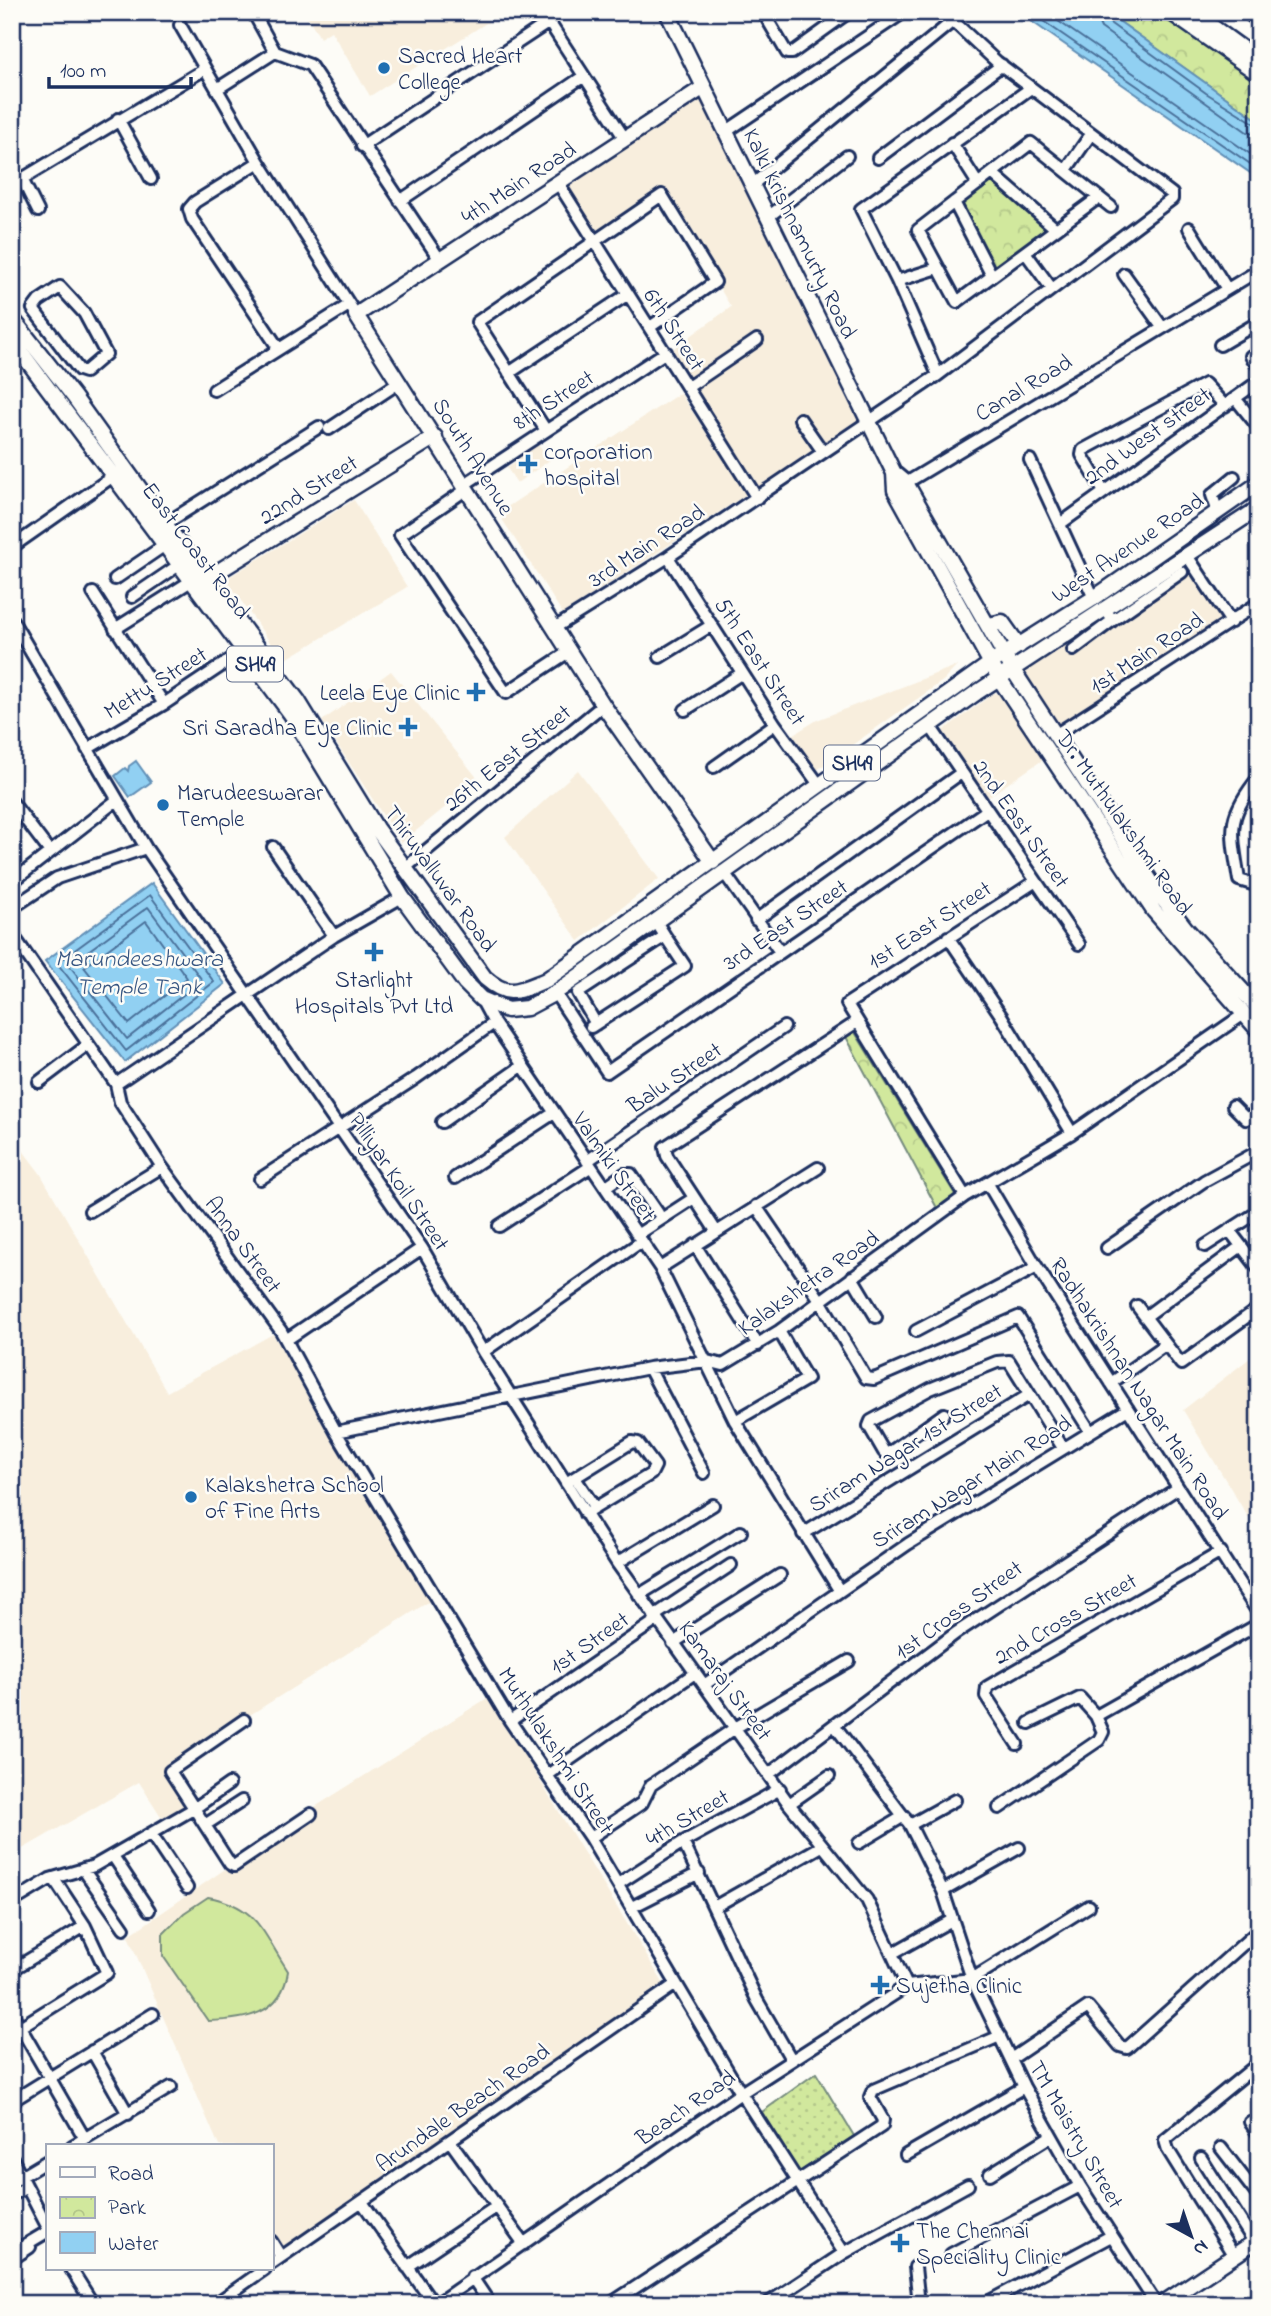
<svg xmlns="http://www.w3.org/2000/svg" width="1271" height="2316" font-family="'Indie Flower',sans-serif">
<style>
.built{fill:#f8eedd}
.grass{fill:url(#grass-dots);stroke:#768c7e;stroke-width:2}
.park{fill:url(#park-crowns);stroke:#768c7e;stroke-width:2}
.pitch{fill:#d1e89d;stroke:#768c7e;stroke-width:2}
.water{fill:#91d0f2;stroke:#6290b7;stroke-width:2}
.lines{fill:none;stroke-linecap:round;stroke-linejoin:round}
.shore{stroke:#4a6f99;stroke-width:2}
.minor-casing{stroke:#1b2f5e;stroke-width:16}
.major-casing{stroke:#1b2f5e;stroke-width:19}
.minor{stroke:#fdfcf7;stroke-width:10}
.major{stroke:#fdfcf7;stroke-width:14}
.rail{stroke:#1b2f5e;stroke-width:2.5}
.poi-dot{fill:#1f6fb2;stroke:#fdfcf7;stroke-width:2.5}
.labels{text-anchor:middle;stroke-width:5;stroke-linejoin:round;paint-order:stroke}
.shield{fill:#fdfcf7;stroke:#5f6c8c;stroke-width:2}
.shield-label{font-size:21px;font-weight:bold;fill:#1b2f5e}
.poi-label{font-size:23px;fill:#1b2f5e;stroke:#fdfcf7;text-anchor:start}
.street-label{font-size:23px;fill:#1b2f5e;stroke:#fdfcf7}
.water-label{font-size:24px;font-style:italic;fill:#385783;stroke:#fdfcf7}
</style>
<defs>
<pattern id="grass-dots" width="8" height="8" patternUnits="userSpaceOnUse" patternTransform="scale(1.75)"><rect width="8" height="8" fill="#d1e89d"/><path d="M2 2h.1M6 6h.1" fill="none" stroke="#b3c78a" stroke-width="1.8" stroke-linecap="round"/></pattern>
<pattern id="park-crowns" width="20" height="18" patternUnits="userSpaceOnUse" patternTransform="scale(1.75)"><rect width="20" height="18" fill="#d1e89d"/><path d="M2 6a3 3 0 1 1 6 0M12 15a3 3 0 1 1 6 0" fill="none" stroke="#b3c78a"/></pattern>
</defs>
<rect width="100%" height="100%" fill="#fdfcf7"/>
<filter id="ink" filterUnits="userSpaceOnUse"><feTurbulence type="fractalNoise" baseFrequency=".0143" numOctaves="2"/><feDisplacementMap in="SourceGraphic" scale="14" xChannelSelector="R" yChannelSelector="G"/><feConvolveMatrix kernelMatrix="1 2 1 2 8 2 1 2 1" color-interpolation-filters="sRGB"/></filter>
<g filter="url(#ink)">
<!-- built -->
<path class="built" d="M305 12H504L370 96 331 31 320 38Z
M700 97 862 419 758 495 667 353 731 307 663 195 594 240 558 183Z
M680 393 747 494 563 614 498 513Z
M538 445 550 460 517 483 507 468Z
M354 500 407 587 283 661 226 579Z
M1189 558 1232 623 1058 727 1020 669Z
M958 665 944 680 817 770 791 736 817 720Z
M391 671 479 780 401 843 322 721Z
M994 693 1004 695 1044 759 988 797 941 732Z
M578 770 659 879 579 941 505 837Z
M12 1136 40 1173 167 1392 273 1334 430 1601 166 1768 189 1805 164 1821 139 1782 12 1855Z
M1259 1351V1535L1183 1410Z
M489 1697 665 1986 285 2248 271 2227V2146H219L128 1936 318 1805Z"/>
<!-- grass -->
<path class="grass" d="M816 2073 854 2136 798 2173 762 2112Z"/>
<!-- park -->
<path class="park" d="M1106 12H1161L1259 80V121Z
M993 178 1051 229 994 271 959 203Z
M851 1026 956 1196 937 1208 844 1033Z"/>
<!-- pitch -->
<path class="pitch" d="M208 1897C258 1906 262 1932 288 1971 282 2015 245 2020 208 2021L163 1956V1934L184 1913Z"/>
<!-- water -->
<path class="water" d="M1018 12H1106L1259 121V179Z
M136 761 151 782 130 797 115 776 125 768 128 771 129 766Z
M152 883 225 984 125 1062 45 961Z"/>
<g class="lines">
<!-- shore -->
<path class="shore" d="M1030 12 1259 170
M1045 12 1259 160
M1094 12 1101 28 1247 132 1259 135
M1103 12 1107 21 1206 93 1259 126
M150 895 214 982 126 1051 57 963Z
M148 907 202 980 127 1039 69 965Z
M146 921 187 978 129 1024 84 967Z"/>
<!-- minor casing -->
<g class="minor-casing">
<path id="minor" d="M253 12 275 52
M763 12 787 53H792L849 12
M180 25 259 162 356 315
M217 89 275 52 310 65 440 260
M118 119 151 179
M727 131 904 12
M952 143 978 184
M362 146 549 22 625 139
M878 158 1002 65
M259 162 195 202 189 209 192 219 279 349
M1066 170 1091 134
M992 173 1056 229
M22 179 38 211
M558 183 757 498
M12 185 205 69
M752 185 953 21
M1098 198 957 302 918 230 1031 143 1111 207
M400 201 584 76
M954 202 992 276
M768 217 847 156
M1189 228 1227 289
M1025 252 1052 289
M1124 274 1162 327
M897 281 938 268
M60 287 84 313 106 354 85 372 79 370 33 309 39 301Z
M1220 345 1259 322
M1251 356 1259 367
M509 373 628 294
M938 375 897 281 861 209 1031 88
M688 387 757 340
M214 390 349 305
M1235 398 1259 428
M800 419 823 452
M329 429 400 382
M545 429 477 322 662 195 715 282 650 327
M1030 460 1094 598
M906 483 1259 270
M465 484 666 352
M467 489 400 535 506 693 570 651
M1104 492 1082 455 1083 450 1205 384 1225 406
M1218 512 1212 495 1234 477
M165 524 319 427
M1060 524 1259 381
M12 547 119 472
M668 557 775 724 820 786
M1188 557 1231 622
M115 579 165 545
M93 593 164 704
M132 597 179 565
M12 620 146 848 422 1248 483 1352 617 1563 789 1804 867 1900 907 1986
M1113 620 1182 572
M556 627 668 557 938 375 1172 199V194L997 62 953 21 935 12
M115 629 191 581
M1073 650 1113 620 1109 615
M660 657 712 625
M685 710 742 673
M930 726 1079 944
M1055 735 1259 603
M87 749 164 704 245 650
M714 767 775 724
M1259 777C1226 817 1231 830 1239 880L1259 886
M12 802 50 852
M273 847 334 936
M405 868 603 705
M723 871 780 952
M12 882 117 800
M12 908 57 878 146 848
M12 919 15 938 116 1084
M756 920 961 773
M948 937 1002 1017 1072 1133
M555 993 607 1072 986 811
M481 999 494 1023 660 1268 735 1421 839 1590
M596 1024 578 993 665 936 655 920
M591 1027 685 966 665 936
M39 1082 88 1045
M116 1084 120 1102 162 1167 281 1331 336 1432 510 1721 590 1838 741 2093 844 2253
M116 1084 334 936 402 897
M1233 1106 1246 1119 1259 1111
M442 1122 522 1066
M587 1161 784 1027
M455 1178 554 1113
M260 1179 416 1078 494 1023
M988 1184 1037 1267 1259 1614
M605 1187 624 1174H631L658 1213
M965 1196 847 1004 1036 881
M756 1206 820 1300 866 1378 874 1379 1018 1317 1090 1431
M90 1211 162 1167
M499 1226 590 1167
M1229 1230 1259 1269
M716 1231 667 1156 665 1147 857 1022
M637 1235 694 1198
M695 1245 758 1345
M1205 1246 1258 1212
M1107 1248 1204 1181 1259 1151
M660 1268 818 1168
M852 1277 876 1317
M1137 1306 1181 1364 1259 1308
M1145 1317 1240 1247
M916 1331 1037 1267
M286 1340 422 1248
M483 1352 642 1241
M649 1368 704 1473
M1111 1383 1165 1345
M944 1414 889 1453 884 1452 869 1426 871 1421 930 1389 997 1362 1009 1361 1063 1448
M735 1421 807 1379 779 1331
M336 1432 649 1368 707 1361 723 1365 779 1331 965 1196 1072 1133 1244 1014
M575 1478 595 1508
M566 1483 632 1442 638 1443 655 1466 651 1474 585 1514
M803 1534 1029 1395
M617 1563 713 1505
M639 1595 741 1532
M654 1616 731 1565
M673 1643 780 1575
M704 1685 908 1544 1128 1409
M1096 1716 1259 1624
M244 1720 170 1771 230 1864 234 1866 311 1814
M510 1721 657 1620
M835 1726 910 1825 943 1891 972 1979 1024 2087 1080 2186 1156 2304
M1017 1744 986 1696 987 1687 1221 1552
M549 1774 695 1673
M769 1774 956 1633 1178 1488
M789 1804 829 1776
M999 1808 1099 1740 1103 1732 1096 1716 1080 1698 1029 1723
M205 1825 242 1801
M910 1825 955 1800
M151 1834 187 1888
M590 1838 642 1803 651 1785 735 1728 849 1661
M683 1842 757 2000 791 2059
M859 1843 904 1816
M113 1856 149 1910
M83 1869 124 1928
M618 1884 683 1842 780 1789
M943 1891 1019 1848
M12 1902 50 1879 94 1866 195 1808 229 1784
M632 1907 699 1873
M714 1907 822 1846
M893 1953 952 1920
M12 1970 85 1926
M12 2013 85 2139
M20 2027 107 1973 85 1926 54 1879
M92 2051 128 2114
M1011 2059 1088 2007 1120 2046 1127 2048 1259 1930
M12 2101 153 2014
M1250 2122 1259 2135
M450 2141 524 2244
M72 2146 171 2087
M1221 2148 1259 2197
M906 2155 1024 2087
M12 2158 47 2226
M1201 2158 1254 2242
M990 2174 1051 2136
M12 2182 47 2161
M12 2195 27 2187
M362 2202 434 2304
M271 2241 281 2257
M12 2242 20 2248 47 2232
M951 2254 1080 2186
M1234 2256 1168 2150 1165 2140 1259 2063
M12 2259 30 2247
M271 2264 676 1984
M407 2267 496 2207
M915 2267 919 2304
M71 2269 93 2304
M472 2277 490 2304
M215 2304 265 2269
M436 2304 741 2093 907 1986 972 1979 1089 1906
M610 2304 882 2126 883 2120 870 2097 873 2090 1000 2036
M767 2304 844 2253 968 2185
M984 2304 1111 2236"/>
</g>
<!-- major casing -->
<g class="major-casing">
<path id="major" d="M667 12 894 473 895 490 999 678 1154 911 1259 1031
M1170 12 1259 74
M1192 12 1259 61
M1220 12 1259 40
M704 87 356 315 603 705 713 862
M12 318 74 397 165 524 298 701 376 828 485 978C509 999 518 991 546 980L991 663 1094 598 1259 483
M12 340 291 714 402 897 465 983 481 999 507 1010 527 1008 555 993 976 693 1259 508
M894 473 906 483 1013 670 1159 894 1186 929 1259 1009
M206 579 435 437
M989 625 1002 622 1019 646
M1162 2304 1259 2239"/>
</g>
<!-- minor -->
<use href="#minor" class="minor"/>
<!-- major -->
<use href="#major" class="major"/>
<!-- rail -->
<path class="rail" d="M1258 12 1259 14"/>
</g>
</g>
<!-- markers -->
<g class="poi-dot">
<circle cx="384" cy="68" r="7"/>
<path d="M524.5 453.5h7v7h7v7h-7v7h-7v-7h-7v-7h7z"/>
<path d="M472.5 681.5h7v7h7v7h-7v7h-7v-7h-7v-7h7z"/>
<path d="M404.5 716.5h7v7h7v7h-7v7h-7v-7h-7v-7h7z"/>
<circle cx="163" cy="805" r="7"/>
<path d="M370.5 941.5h7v7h7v7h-7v7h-7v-7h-7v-7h7z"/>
<circle cx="191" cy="1497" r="7"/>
<path d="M876.5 1974.5h7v7h7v7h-7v7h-7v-7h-7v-7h7z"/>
<path d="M896.5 2232.5h7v7h7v7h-7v7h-7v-7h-7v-7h7z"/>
</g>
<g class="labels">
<!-- shield labels -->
<g class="shield">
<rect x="227" y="646.5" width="56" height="35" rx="5"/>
<rect x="824" y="745.5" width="56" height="35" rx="5"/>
</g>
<g class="shield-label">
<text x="255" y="671">SH49</text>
<text x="852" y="770">SH49</text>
</g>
<!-- poi labels -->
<g class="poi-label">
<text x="398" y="63">Sacred Heart<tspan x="398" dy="26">College</tspan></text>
<text x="544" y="459">corporation<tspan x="544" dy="26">hospital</tspan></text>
<text x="460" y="700" text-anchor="end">Leela Eye Clinic</text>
<text x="392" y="735" text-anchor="end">Sri Saradha Eye Clinic</text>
<text x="177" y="800">Marudeeswarar<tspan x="177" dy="26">Temple</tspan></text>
<text x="374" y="987" text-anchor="middle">Starlight<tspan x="374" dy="26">Hospitals Pvt Ltd</tspan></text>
<text x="205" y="1492">Kalakshetra School<tspan x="205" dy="26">of Fine Arts</tspan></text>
<text x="896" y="1993">Sujetha Clinic</text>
<text x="916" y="2238">The Chennai<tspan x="916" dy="26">Speciality Clinic</tspan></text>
</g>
<!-- street labels -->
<g class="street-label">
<text transform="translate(518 182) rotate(-33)" y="8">4th Main Road</text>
<text transform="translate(801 233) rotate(64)" y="8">Kalki Krishnamurty Road</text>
<text transform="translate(675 329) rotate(57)" y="8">6th Street</text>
<text transform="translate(1023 387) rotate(-31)" y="8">Canal Road</text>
<text transform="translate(553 399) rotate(-33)" y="8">8th Street</text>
<text transform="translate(1147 435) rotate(-36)" y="8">2nd West street</text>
<text transform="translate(474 456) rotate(58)" y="8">South Avenue</text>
<text transform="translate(308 489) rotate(-32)" y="8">22nd Street</text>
<text transform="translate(646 545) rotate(-33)" y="8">3rd Main Road</text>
<text transform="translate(1127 547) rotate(-34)" y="8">West Avenue Road</text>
<text transform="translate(197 550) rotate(53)" y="8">East Coast Road</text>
<text transform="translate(1146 652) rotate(-33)" y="8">1st Main Road</text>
<text transform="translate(761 661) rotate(57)" y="8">5th East Street</text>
<text transform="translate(155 682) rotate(-32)" y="8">Mettu Street</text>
<text transform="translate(507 757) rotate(-39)" y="8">26th East Street</text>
<text transform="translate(1125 822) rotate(55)" y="8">Dr. Muthulakshmi Road</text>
<text transform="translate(1022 823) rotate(55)" y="8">2nd East Street</text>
<text transform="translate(441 878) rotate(54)" y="8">Thiruvalluvar Road</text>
<text transform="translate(785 924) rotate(-34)" y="8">3rd East Street</text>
<text transform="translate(929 924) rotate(-33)" y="8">1st East Street</text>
<text transform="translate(674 1077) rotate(-34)" y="8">Balu Street</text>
<text transform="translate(615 1166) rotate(55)" y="8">Valmiki Street</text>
<text transform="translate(400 1181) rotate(56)" y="8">Pilliyar Koil Street</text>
<text transform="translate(244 1244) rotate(54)" y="8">Anna Street</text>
<text transform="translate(808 1282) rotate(-35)" y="8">Kalakshetra Road</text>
<text transform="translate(1140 1388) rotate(57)" y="8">Radhakrishnan Nagar Main Road</text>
<text transform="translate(905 1447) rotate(-32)" y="8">Sriram Nagar 1st Street</text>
<text transform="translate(971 1481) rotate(-32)" y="8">Sriram Nagar Main Road</text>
<text transform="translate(958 1609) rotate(-36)" y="8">1st Cross Street</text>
<text transform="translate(1065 1618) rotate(-30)" y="8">2nd Cross Street</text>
<text transform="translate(589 1642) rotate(-35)" y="8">1st Street</text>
<text transform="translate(726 1680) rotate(54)" y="8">Kamaraj Street</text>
<text transform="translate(557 1750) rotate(57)" y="8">Muthulakshmi Street</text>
<text transform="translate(687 1817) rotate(-30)" y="8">4th Street</text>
<text transform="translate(462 2107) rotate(-35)" y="8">Arundale Beach Road</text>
<text transform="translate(685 2107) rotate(-35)" y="8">Beach Road</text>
<text transform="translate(1077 2134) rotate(60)" y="8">TM Maistry Street</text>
</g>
<!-- water labels -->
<g class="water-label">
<text x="139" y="966">Marundeeshwara<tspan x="139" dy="28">Temple Tank</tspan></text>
</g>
</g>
<!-- margin -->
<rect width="1271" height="2316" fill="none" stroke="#fdfcf7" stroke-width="42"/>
<rect x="21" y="21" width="1229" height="2274" fill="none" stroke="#1b2f5e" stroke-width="2.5" filter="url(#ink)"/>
<!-- legend -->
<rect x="46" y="2144" width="228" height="126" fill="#fdfcf7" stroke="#a3aaba" stroke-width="2"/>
<rect x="60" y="2167" width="35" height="10" fill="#fdfcf7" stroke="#a3aaba" stroke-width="2"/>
<text x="108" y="2180" font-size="21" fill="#1b2f5e">Road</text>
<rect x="60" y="2197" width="35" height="21" fill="url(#park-crowns)" stroke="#a3aaba" stroke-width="2"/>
<text x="108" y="2214" font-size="21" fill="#1b2f5e">Park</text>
<rect x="60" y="2232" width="35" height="21" fill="#91d0f2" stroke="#a3aaba" stroke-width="2"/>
<text x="108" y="2250" font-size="21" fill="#1b2f5e">Water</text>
<!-- north arrow -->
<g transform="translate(1191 2236) rotate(140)" stroke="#fdfcf7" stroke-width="5" paint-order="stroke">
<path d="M0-5L12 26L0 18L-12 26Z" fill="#1b2f5e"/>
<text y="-10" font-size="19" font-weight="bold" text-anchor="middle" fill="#1b2f5e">N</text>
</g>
<!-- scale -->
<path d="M49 77v10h142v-10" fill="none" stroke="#1b2f5e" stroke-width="3.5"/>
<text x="60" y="77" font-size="21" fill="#1b2f5e" stroke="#fdfcf7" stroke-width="5" paint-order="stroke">100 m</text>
</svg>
